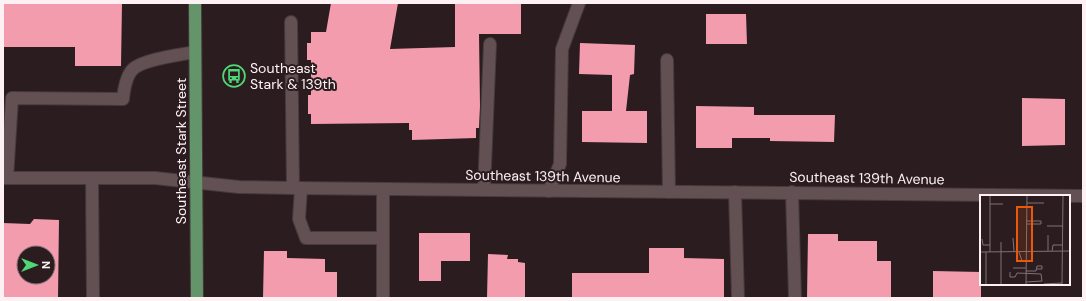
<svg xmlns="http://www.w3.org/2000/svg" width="1086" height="301" font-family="'DM Sans',sans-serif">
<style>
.building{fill:#f39cae;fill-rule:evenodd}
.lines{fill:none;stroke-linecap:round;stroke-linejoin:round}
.lane-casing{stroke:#463a3c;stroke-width:14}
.street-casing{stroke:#463a3c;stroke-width:14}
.primary-casing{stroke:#463a3c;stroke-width:14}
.lane{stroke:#625053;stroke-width:12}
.street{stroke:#625053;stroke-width:12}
.primary{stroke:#63946a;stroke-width:12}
.labels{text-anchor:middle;stroke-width:4;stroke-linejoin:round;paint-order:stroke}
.poi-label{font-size:14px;fill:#fdf1f3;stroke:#2b1c1f;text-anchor:start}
.street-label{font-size:14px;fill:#fdf1f3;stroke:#2b1c1f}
.inset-road{fill:none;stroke:#7f7174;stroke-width:1}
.view{fill:#e8590c;fill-opacity:0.15;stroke:#e8590c;stroke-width:2}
.inset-edge{fill:none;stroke:#fdf1f3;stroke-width:2}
</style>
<rect width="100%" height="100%" fill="#2b1c1f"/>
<!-- building -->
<path class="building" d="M3 3H122L121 66H75V47H3Z
M331 3H398L390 49 455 47V3H521V34H479L480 106 479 128H476V138L412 140V130H409V123L311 124V114H308V95H311V60H307V43H311V32H326Z
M706 14H746L747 44H706Z
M580 43 635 45 634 74 630 75 626 111H647V143L582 142V111H612V75L579 74Z
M1022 98 1065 99V145L1022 146Z
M696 106 754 107V115H835L834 142 770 141V138H732V148H696Z
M34 219 59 220 58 298H3V223L30 224ZM24 253H48V277H24Z
M419 233H470V261H441V281H419Z
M808 234H838V241H877V261H891V298H807Z
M649 248H684V258L724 259V298H572V273H649Z
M264 251H287V258L325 259V272H337V298H263Z
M488 254 508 255 507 259H518V262L525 263V298H487Z
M933 271 981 272V298H933Z"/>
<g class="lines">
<!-- lane casing -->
<g class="lane-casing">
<path id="lane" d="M291 22 293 188
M667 60 669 192
M7 178 12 98 123 99C124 89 126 76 133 69 144 59 180 55 195 52
M92 178 93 298
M301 188 299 219 306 238H383
M383 189V298
M484 190 490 44
M549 191 560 164 562 49 579 3
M735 192 738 298
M792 192 795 298"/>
</g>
<!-- street casing -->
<g class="street-casing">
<path id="street" d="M3 178H155L239 187 293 188 1083 196"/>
</g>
<!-- primary casing -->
<g class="primary-casing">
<path id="primary" d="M195 3 197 298"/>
</g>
<!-- lane -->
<use href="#lane" class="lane"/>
<!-- street -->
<use href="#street" class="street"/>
<!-- primary -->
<use href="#primary" class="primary"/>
</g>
<!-- icons -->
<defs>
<g id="bus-ring" transform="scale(1.15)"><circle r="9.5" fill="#2b1c1f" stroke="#4fd675" stroke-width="1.5"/><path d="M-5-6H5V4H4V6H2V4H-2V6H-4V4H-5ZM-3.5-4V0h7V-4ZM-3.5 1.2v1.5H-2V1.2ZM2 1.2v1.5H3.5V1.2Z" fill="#4fd675"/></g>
</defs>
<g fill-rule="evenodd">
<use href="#bus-ring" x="234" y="76"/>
</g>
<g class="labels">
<!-- poi labels -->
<g class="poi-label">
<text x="250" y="73">Southeast<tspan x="250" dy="16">Stark &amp; 139th</tspan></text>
</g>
<!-- street labels -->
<g class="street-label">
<text transform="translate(181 151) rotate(-90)" y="5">Southeast Stark Street</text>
<text transform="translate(543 176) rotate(1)" y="5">Southeast 139th Avenue</text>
<text transform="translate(867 178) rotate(1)" y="5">Southeast 139th Avenue</text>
</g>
</g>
<!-- overview -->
<g transform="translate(980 195)">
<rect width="90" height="90" fill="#2b1c1f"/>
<path class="inset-road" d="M47 8H64M10 9H23M46 26H61V29H47M67 31H83M33 43 34 56M2 44 3 50H10M68 56V40M72 56 73 50H82M0 57 90 56M6 57V90M10 57V0M39 57 42 66H46M33 73H46M46 76H56L57 71H62V74H57M30 77V82H35L37 78 61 79 62 86 46 87M64 89 82 88M21 90V47M46 90 47 0M82 90 83 0"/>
<path class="view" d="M37 12H52V66H37Z"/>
<rect width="90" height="90" class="inset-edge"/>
</g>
<!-- border -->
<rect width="1086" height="301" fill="none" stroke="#fdf1f3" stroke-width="8"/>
<!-- north arrow -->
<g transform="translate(36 265) rotate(90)"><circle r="19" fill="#2b1c1f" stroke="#7f7174"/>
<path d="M0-3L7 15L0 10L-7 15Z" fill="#4fd675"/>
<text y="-6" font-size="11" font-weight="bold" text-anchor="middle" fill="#fdf1f3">N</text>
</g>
</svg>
